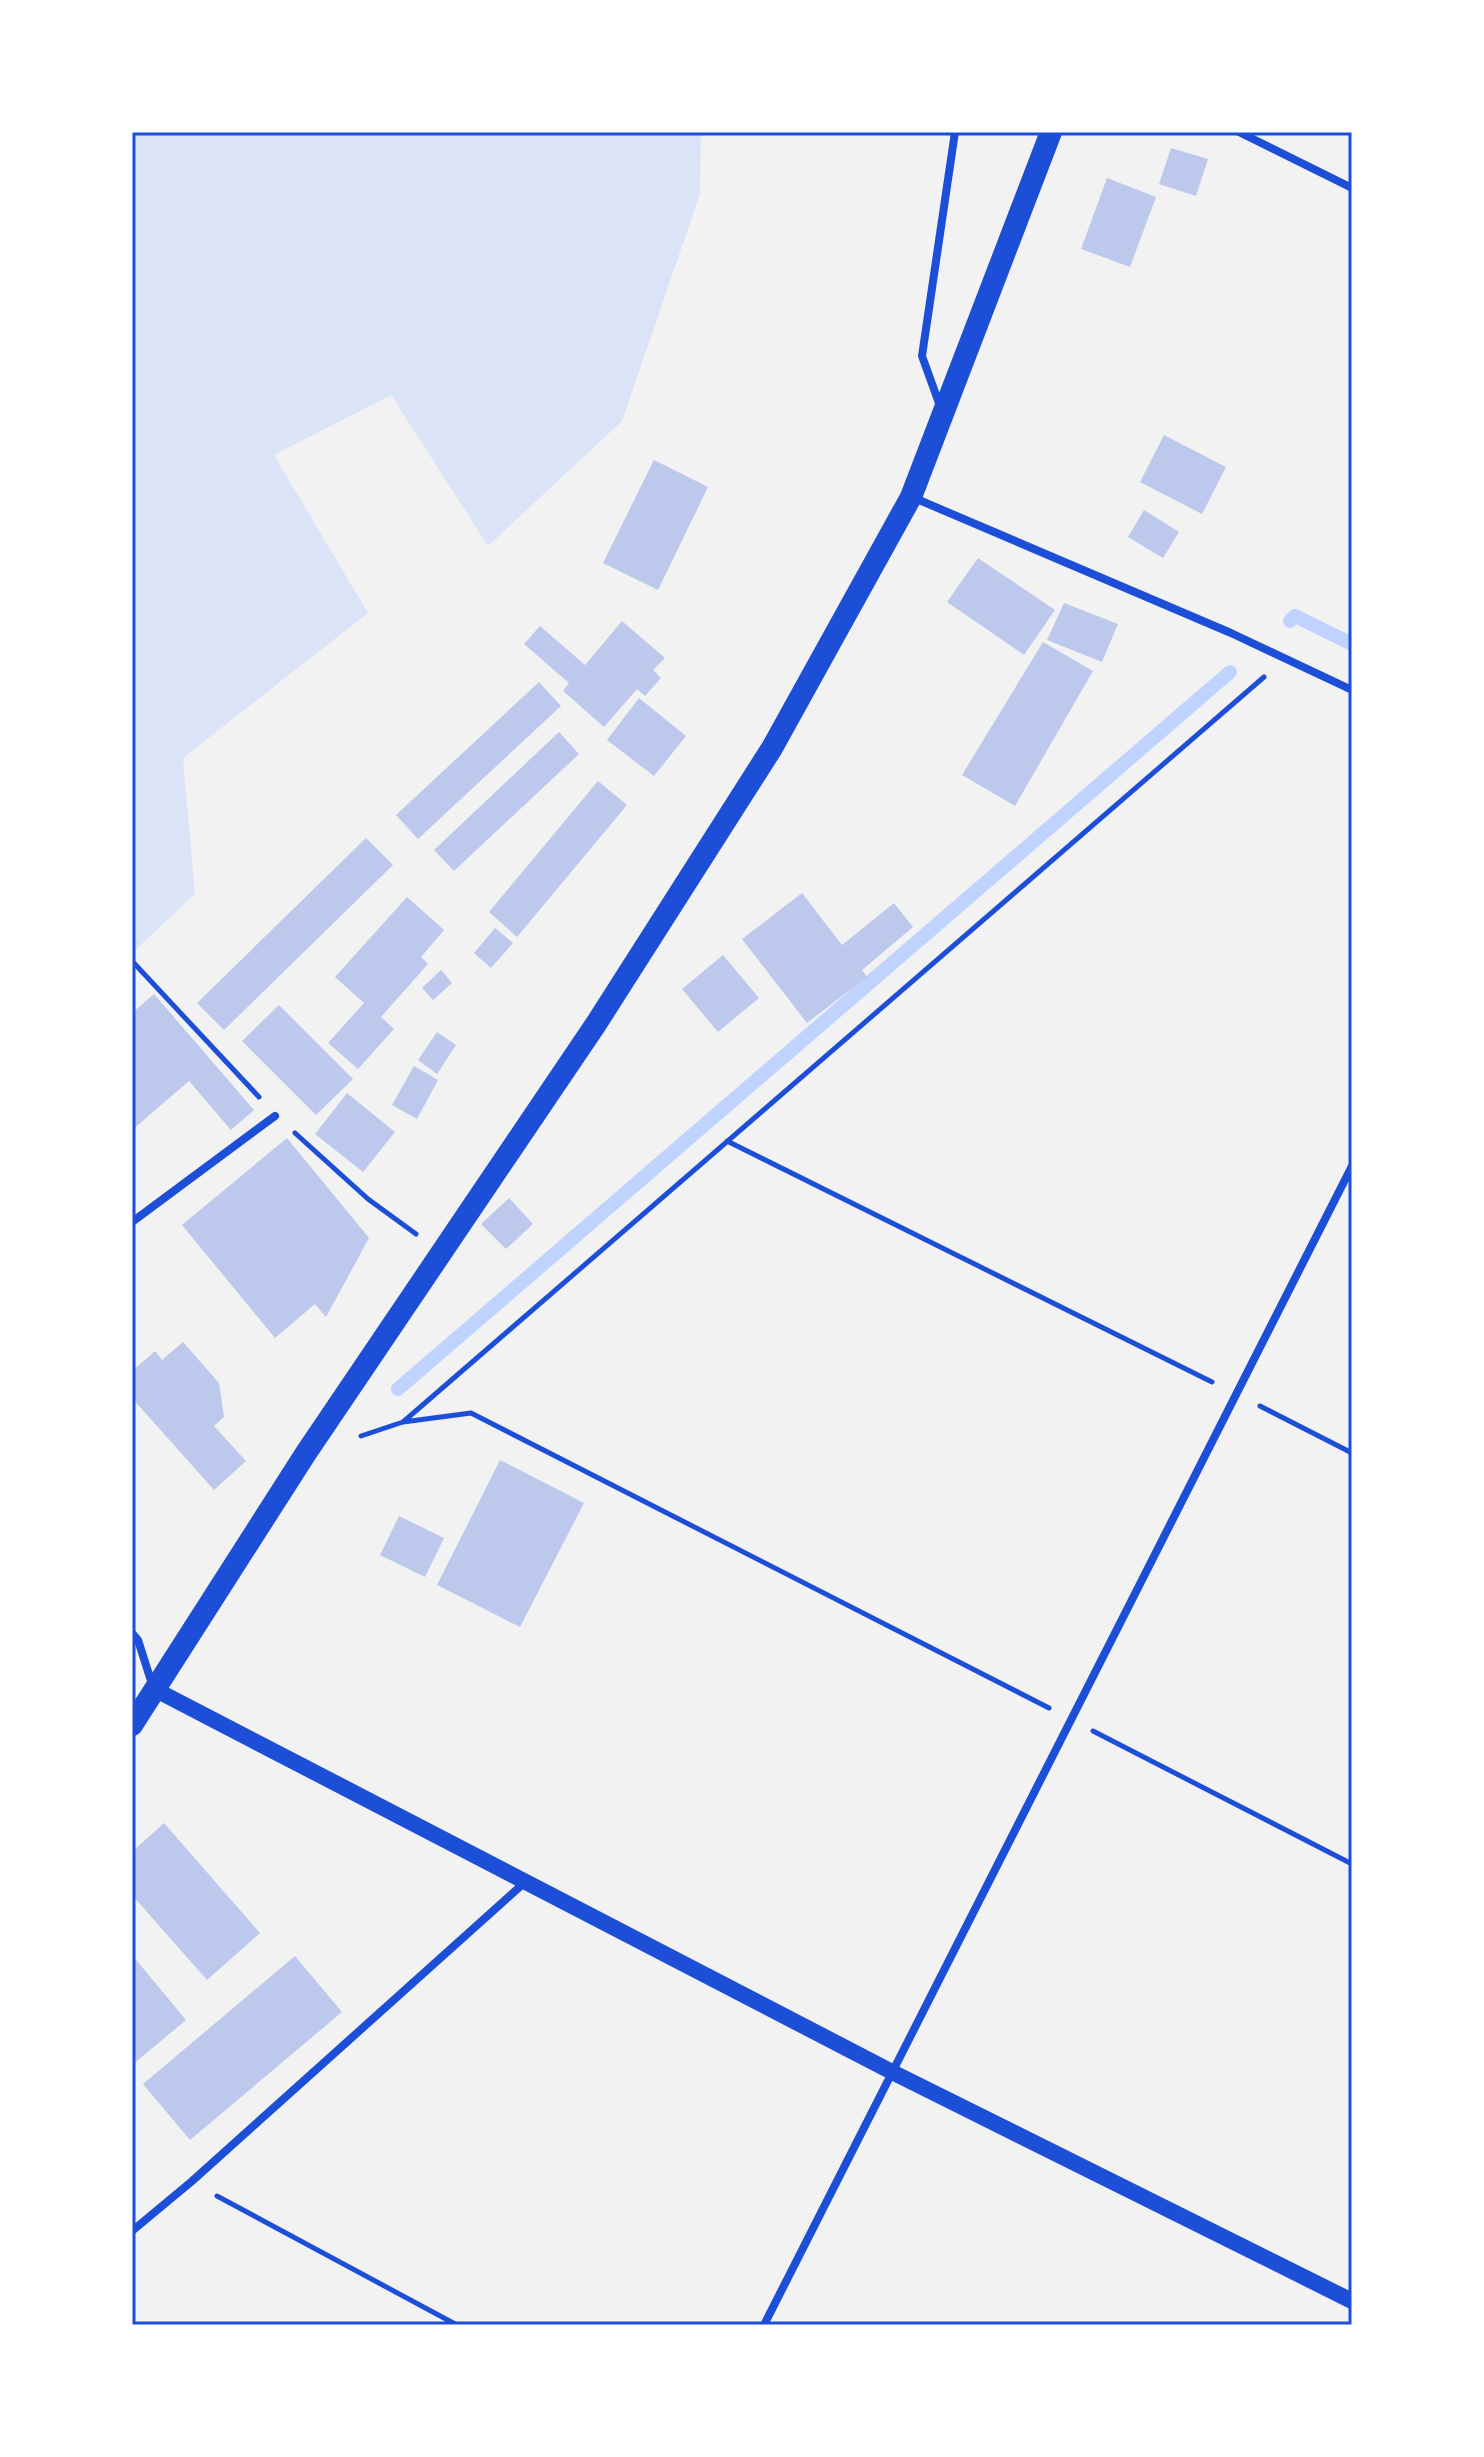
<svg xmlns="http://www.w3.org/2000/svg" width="1484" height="2457" font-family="'Varela Round',sans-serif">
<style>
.green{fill:#dbe4f7}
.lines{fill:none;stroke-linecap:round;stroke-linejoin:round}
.stream{stroke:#bfd3fe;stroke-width:14}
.building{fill:#bdc9ec}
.path{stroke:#1d4ed8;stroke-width:5}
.minor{stroke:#1d4ed8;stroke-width:8}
.secondary{stroke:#1d4ed8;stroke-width:16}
.trunk{stroke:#1d4ed8;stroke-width:22}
.neatline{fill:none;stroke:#1d4ed8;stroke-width:3}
</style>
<rect width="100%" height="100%" fill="#f2f2f2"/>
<!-- green -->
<path class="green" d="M132 132H701L700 194 622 421 488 546 391 395 274 455 368 613 183 758 195 894 132 953Z"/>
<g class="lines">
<!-- stream -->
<path class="stream" d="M1290 621 1295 616 1352 644
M398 1389 1230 672"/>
</g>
<!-- building -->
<path class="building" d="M1171 148 1208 159 1196 196 1159 184Z
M1107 178 1156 197 1130 267 1081 249Z
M1164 435 1226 467 1202 514 1140 482Z
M654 460 708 487 658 590 603 563Z
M1144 510 1179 532 1163 558 1128 537Z
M978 558 1055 610 1024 655 947 602Z
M1064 603 1118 624 1102 662 1047 640Z
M622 621 665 658 653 670 661 678 645 696 637 689 604 727 563 691 569 683 524 644 540 626 585 665Z
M1043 642 1093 671 1015 806 962 775Z
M539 682 561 706 418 839 396 815Z
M639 698 686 736 654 776 607 740Z
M559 732 579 754 454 871 434 850Z
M598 781 627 805 517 937 489 912Z
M366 838 393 865 224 1030 197 1003Z
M802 893 842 945 894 903 913 927 862 970 867 977 807 1023 742 939Z
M407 897 444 930 421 957 428 964 381 1017 394 1029 358 1069 328 1043 364 1003 335 977Z
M495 928 513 943 491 968 474 953Z
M723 955 759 998 718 1032 682 989Z
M441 970 452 983 433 1000 422 988Z
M154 994 254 1110 231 1130 189 1081 132 1130V1013Z
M279 1005 353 1079 316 1115 242 1041Z
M437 1032 456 1045 437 1074 418 1060Z
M414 1066 438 1080 417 1119 392 1105Z
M347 1093 395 1132 363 1172 315 1134Z
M287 1138 369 1238 326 1317 315 1304 275 1338 182 1225Z
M509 1198 533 1224 506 1249 481 1224Z
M183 1342 219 1383 224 1417 214 1426 246 1461 214 1490 132 1398V1371L155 1351 162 1360Z
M500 1460 584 1503 520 1627 437 1585Z
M399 1516 444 1538 425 1577 380 1555Z
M164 1823 260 1933 207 1980 132 1895V1852Z
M132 1955 186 2020 132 2065Z
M295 1956 342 2012 190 2140 143 2084Z"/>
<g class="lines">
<!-- path -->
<path class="path" d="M132 961 259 1097
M295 1133 368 1199 416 1234
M727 1141 1212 1382
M1260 1406 1352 1453
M403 1422 1264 677
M361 1436 403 1422 471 1413 1049 1708
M1093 1731 1352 1864
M217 2196 457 2325"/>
<!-- minor -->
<path class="minor" d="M1239 132 1352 188
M940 406 922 356 955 132
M912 497 1231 633 1352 690
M132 1222 275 1116
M132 1633 138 1640 152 1684
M132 2231 191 2182 524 1883
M764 2325 1352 1166"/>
<!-- secondary -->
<path class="secondary" d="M154 1689 894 2073 1352 2301"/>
<!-- trunk -->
<path class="trunk" d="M132 1725 306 1453 596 1024 772 748 911 497 1051 132"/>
</g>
<!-- border -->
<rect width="1484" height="2457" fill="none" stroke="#ffffff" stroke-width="268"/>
<rect x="134" y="134" width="1216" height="2189" class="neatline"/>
</svg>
